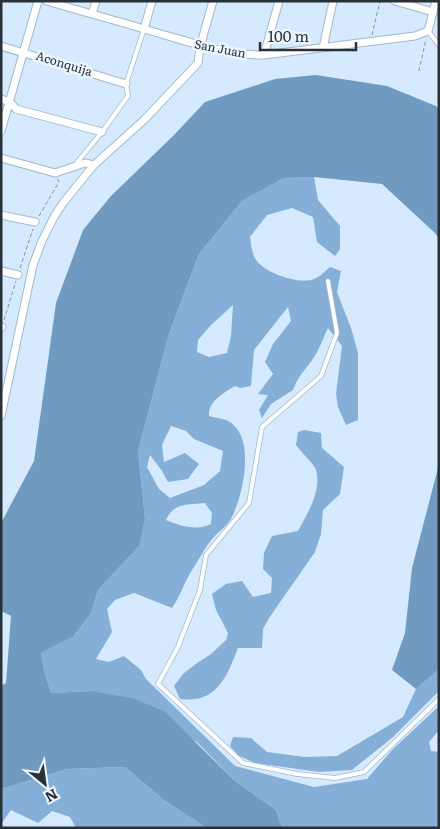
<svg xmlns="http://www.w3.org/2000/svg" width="440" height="829" font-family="Literata,serif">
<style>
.forest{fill:#85afd7;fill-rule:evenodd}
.water{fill:#719ac1}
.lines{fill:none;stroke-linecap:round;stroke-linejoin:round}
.lane-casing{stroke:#a4b8cc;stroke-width:5.5}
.street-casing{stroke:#a4b8cc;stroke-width:9}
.path{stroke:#8695a4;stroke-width:1;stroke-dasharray:4 2.5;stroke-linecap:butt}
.lane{stroke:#fff;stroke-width:4}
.street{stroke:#fff;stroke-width:7}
.labels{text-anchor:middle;stroke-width:5;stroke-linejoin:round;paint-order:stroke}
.street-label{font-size:12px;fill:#283038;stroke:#edf6fe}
</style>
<rect width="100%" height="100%" fill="#d5eaff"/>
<!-- forest -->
<path class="forest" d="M314 177 318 200 340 226V249L335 256 317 242 313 217 292 208 267 215 250 237C251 244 252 254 256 260 265 273 299 285 314 279 320 277 325 271 330 267L341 271 337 292 351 328 358 353V420L346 425 338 407 336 394 342 346 328 328C324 336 321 345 316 354 308 368 299 373 293 390L271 404 262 418 259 410 268 395 258 394 273 374 265 362 273 344 291 321 288 307 254 350 251 386 240 388 235 386C223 393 208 402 209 416 215 418 223 418 228 421 257 436 243 496 231 519 226 527 218 532 212 539 205 547 200 558 194 567 185 580 181 595 172 608L134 593 115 600 107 609 112 632 96 659 109 662 124 656 141 670 146 679 235 766 314 787 367 779 392 750 439 706V730L429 742 431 751 439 752V828H282L276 810 235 781 197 742 90 691 51 693 44 670 41 653 73 637 91 613 98 590 140 545 145 518 138 451 169 334 199 254 242 201 284 178ZM233 305 231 336 227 353 209 357 197 352 198 340 211 325ZM171 426 186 431 194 439 223 451 220 471 204 485 170 498 159 489 147 467 150 455 162 471 168 482 188 479 199 464 185 453 164 462 162 445ZM205 503 212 513 211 524C197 531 180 526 166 520 174 502 188 505 205 503Z
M304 430 321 433 322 448 344 467 340 494 323 510 321 534 315 552 269 618 263 629 262 648H238C227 676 217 704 180 699L174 686 183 674 197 663 211 654 226 640 228 633 216 610 212 594 226 584 242 581 253 597 271 593 272 578 263 569 264 553 272 536 298 531C307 514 322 491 316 470 314 464 301 452 296 445L298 432Z
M439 669V691L393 737 352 770 319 772 255 763 239 756 230 746 233 737 251 738 267 752 305 757 337 756 403 717 416 689Z
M125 767 165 801 207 828H76L70 817 52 811 38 823 11 810 1 824V789L67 769Z"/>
<!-- water -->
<path class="water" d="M316 75 387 86 436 106 439 109V239L435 233 382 184 314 177 284 178 242 201 199 254 169 334 138 451 145 518 140 545 98 590 91 613 73 637 41 653 44 670 51 693 90 691 132 698 164 711 235 781 276 810 282 828H207L165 801 125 767 67 769 1 789V686L6 683 11 616 1 611V523L34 461 56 303 83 230 111 196 174 135 205 102 275 79Z
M439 464V669L416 689 392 670 405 633 412 568Z"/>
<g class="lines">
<!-- lane casing -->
<g class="lane-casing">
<path id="lane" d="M428 31 439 45
M75 165 102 132 128 96 126 84 144 29
M328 281 337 333 321 376 262 427 249 503 206 555 200 590 178 647 158 684 243 763 297 774 335 778 364 772 439 699"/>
</g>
<!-- street casing -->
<g class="street-casing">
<path id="street" d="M47 1C79 11 112 19 144 29 184 40 222 55 264 55L415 36 428 31 436 1
M395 1 433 12
M92 14 96 1
M144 29 152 1
M1 46 126 84
M323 48 333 1
M264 55 279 1
M1 99 10 102 16 109 102 132
M1 131 38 1
M1 158 55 173 85 163 94 165
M1 215 35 222
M1 271 18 275
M1 327H2
M1 416 33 265 42 241 54 217 63 203 94 165 144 120 198 63 200 47 213 1"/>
</g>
<!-- path -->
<path class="path" d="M372 35 380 1
M419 71 426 39
M39 216 59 182 57 178
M20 268 33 229
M4 320 16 281"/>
<!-- lane -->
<use href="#lane" class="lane"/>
<!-- street -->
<use href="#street" class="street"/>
</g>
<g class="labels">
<!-- street labels -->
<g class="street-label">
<text transform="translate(220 49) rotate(11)" y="4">San Juan</text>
<text transform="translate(64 64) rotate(17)" y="4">Aconquija</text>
</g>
</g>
<!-- border -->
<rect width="440" height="829" fill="none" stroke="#283038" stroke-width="5"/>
<!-- north arrow -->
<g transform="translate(45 784) rotate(151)" stroke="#edf6fe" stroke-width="4" paint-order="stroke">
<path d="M0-4L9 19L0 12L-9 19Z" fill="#283038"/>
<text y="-8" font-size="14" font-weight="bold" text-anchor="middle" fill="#283038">N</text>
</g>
<!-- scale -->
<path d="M260 42v8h96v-8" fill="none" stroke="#283038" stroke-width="2.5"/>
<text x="268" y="42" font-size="15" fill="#283038" stroke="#edf6fe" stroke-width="4" paint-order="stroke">100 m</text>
</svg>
